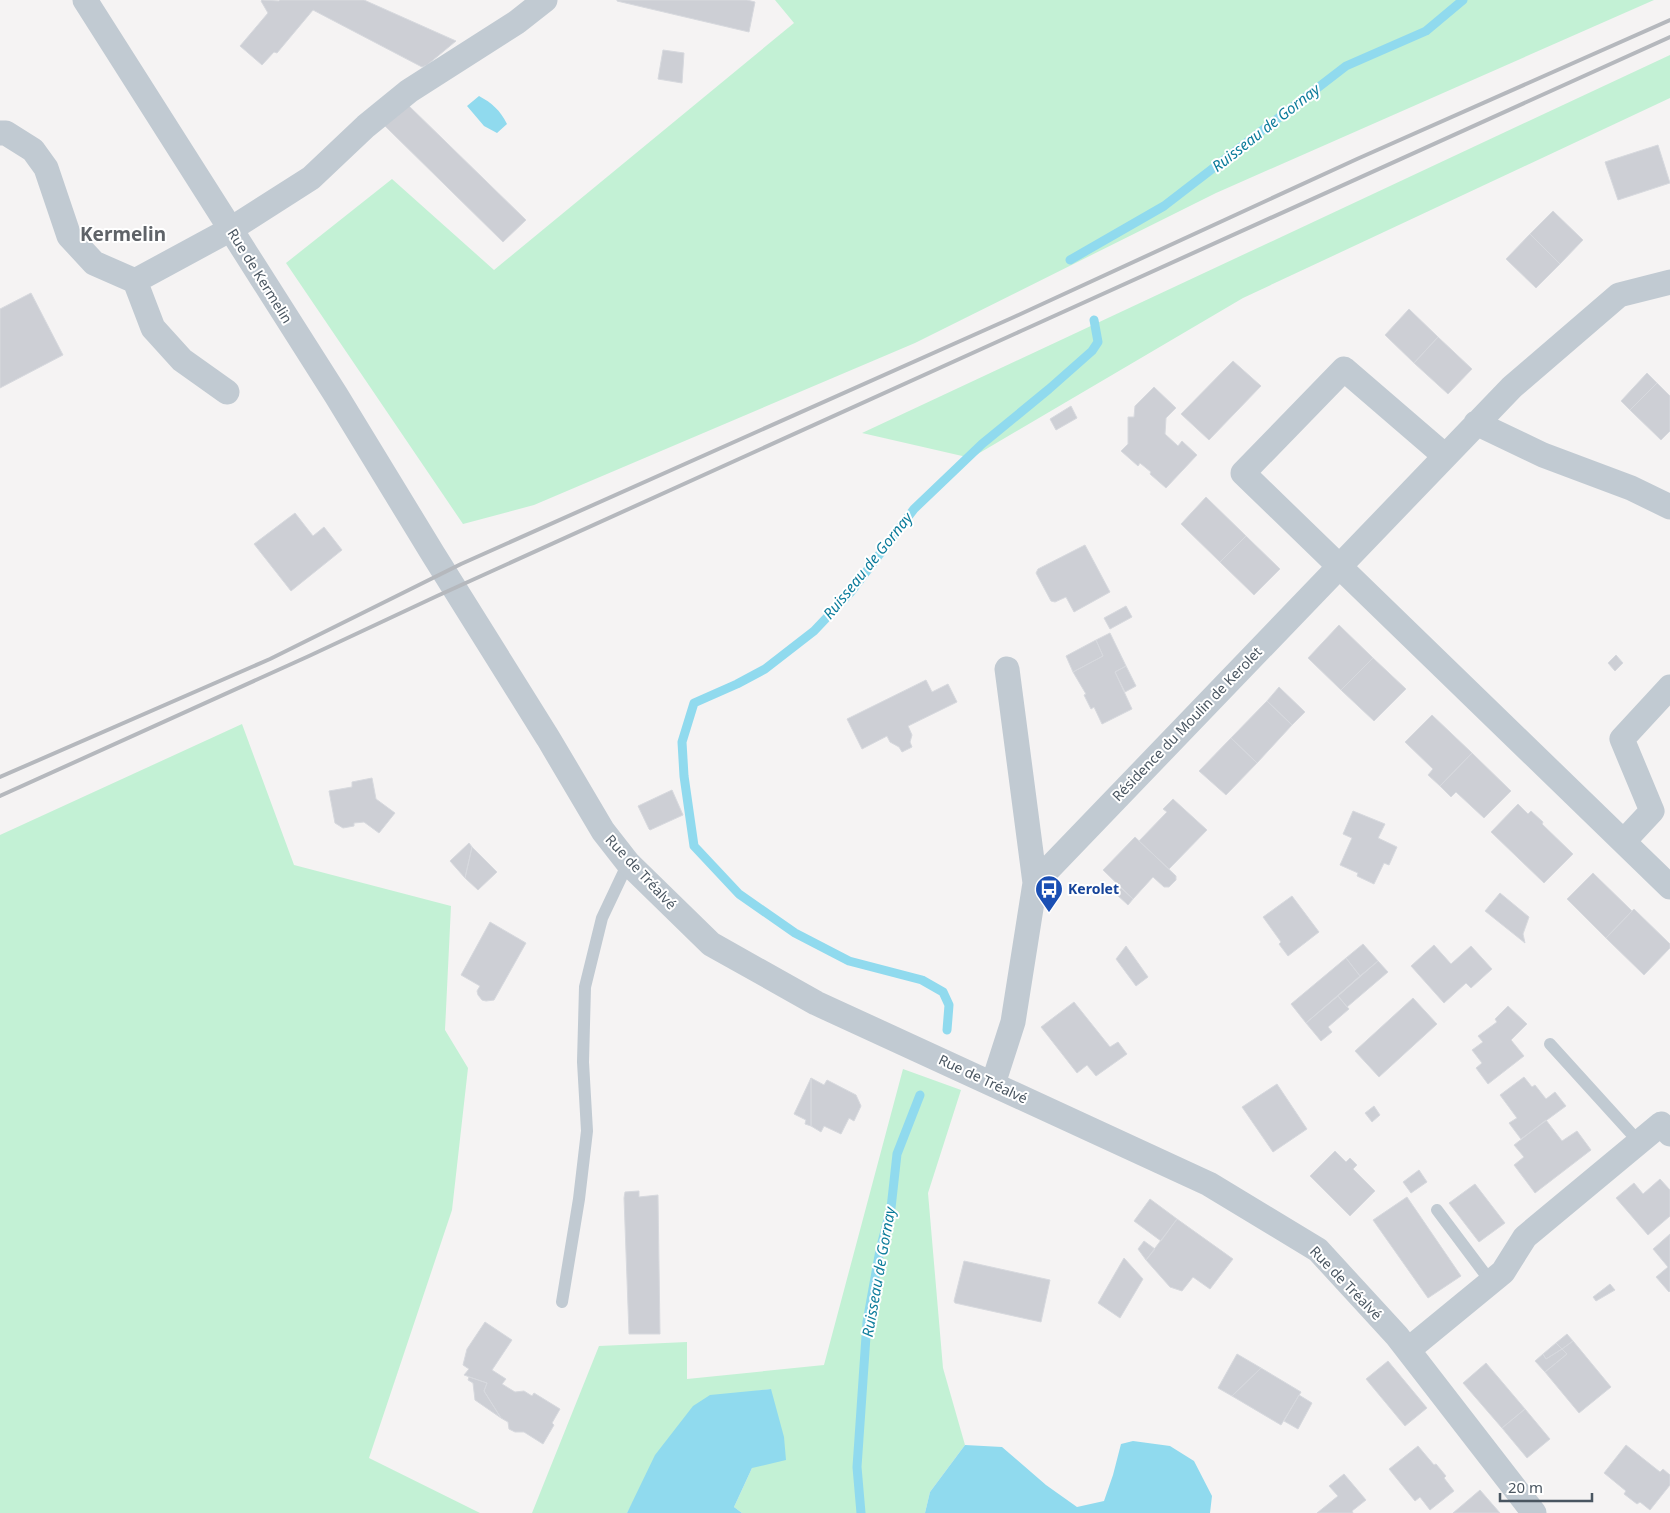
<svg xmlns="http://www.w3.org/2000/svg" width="1670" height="1513" font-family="'Noto Sans',sans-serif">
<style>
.green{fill:#c3f1d5}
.water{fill:#90daee}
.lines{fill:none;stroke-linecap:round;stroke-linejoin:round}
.stream{stroke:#90daee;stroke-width:9}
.building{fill:#cdcfd5;stroke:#d7d9de}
.lane{stroke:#c1cad2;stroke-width:12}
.street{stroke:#c1cad2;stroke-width:25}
.rail{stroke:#b5b8bd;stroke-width:4}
.labels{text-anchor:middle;stroke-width:4;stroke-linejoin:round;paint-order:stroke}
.street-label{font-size:14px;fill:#4a5661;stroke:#fff}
.transit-label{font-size:14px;font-weight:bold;fill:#164399;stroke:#fff;text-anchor:start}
.water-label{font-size:15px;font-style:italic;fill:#0c7c9b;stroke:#fff}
.district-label{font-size:19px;font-weight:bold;fill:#5f6368;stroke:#fff}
</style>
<rect width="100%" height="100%" fill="#f5f3f3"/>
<!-- green -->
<path class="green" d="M775 0H1654L1216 193 915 343 534 505 463 524 286 263 392 179 494 270 794 23Z
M1670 55V98L1243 298 971 458 862 433Z
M242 724 294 865 451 906 445 1030 468 1068 452 1210 369 1458 480 1513H0V835Z
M903 1069 961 1090 928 1193 943 1368 965 1445 930 1492 925 1513H742L734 1507 752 1468 771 1389 742 1393 635 1498 627 1513H532L599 1346 687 1342V1379L824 1365Z"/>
<!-- water -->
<path class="water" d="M479 96C492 103 500 110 507 124L497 133 484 126 467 106Z
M771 1389 784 1437 786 1460 752 1468 734 1507 742 1513H627L655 1455 693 1406 710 1395Z
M1133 1441 1170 1446 1194 1461 1212 1496 1210 1513H925L930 1492 965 1445 1002 1447 1046 1485 1077 1507 1104 1501 1113 1475 1121 1444Z"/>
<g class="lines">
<!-- stream -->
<path class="stream" d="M1070 260 1164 206 1346 66 1426 31 1463 0
M947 1030 949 1005 943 992 922 980 849 961 795 933 739 894 694 846 684 776 682 742 694 703 737 684 765 669 814 631 850 593 914 509 982 444 1049 389 1092 351 1098 342 1094 320
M861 1513 857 1467 867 1322 880 1250 891 1208 897 1154 920 1095"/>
</g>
<!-- building -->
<path class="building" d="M262 0 279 1 280 0H364L456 41 427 65 422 67 313 10 277 53 274 52 262 65 240 46 268 13 261 1Z
M617 0H747L755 2 749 32 617 1Z
M663 50 684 53 682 83 658 79Z
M407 104 526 220 503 242 385 126Z
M1658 145 1670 183 1618 200 1605 162Z
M1553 211 1583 240 1560 264 1530 234Z
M1530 234 1560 264 1536 288 1506 259Z
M31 293 63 355 0 388V309Z
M1409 309 1438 337 1414 363 1385 335Z
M1438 337 1472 369 1448 394 1414 363Z
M1233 361 1261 386 1209 440 1181 414Z
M1647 373 1657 383 1630 410 1621 401Z
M1657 383 1670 396V431L1661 440 1630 410Z
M1154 387 1176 408 1166 418 1165 434 1178 446 1182 441 1197 455 1166 488 1150 474 1151 472 1140 463 1138 466 1121 451 1128 444V417H1134L1135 406Z
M1071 406 1077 418 1056 430 1050 419Z
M1206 497 1246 536 1220 562 1181 524Z
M295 513 313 536 324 527 342 550 291 591 254 544Z
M1246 536 1280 569 1254 595 1220 562Z
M1085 545 1110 592 1074 612 1066 597 1055 602 1051 601 1036 573 1038 569Z
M1126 606 1132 617 1110 629 1104 618Z
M1339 625 1373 658 1341 690 1308 658Z
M1110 633 1126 666 1115 672 1132 709 1102 724 1094 707 1091 709 1084 695 1086 694 1073 672 1103 656 1096 640Z
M1096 640 1103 656 1073 672 1066 656Z
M1616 655 1623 663 1615 671 1608 663Z
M1373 658 1406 689 1374 721 1341 690Z
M1126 666 1136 686 1125 692 1115 672Z
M926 680 932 692 948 684 957 702 908 726 912 735 910 742 912 747 902 752 899 747 890 742 887 736 862 749 847 719Z
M1279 687 1305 712 1292 725 1267 701Z
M1267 701 1292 725 1257 763 1231 738Z
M1432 715 1472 753 1440 786 1428 775 1433 769 1405 742Z
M1231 738 1257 763 1226 795 1199 771Z
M1472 753 1511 791 1484 818 1456 792 1451 797 1440 786Z
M372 778 376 799 395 813 379 833 364 822 354 823V826L343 828 335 823 329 791 352 787V782Z
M672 790 683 815 650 830 649 829 638 806Z
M1173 799 1207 830 1169 869 1139 841 1167 812 1163 809Z
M1518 804 1528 814 1531 811 1543 822 1542 824 1573 854 1544 883 1491 832Z
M1353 811 1385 824 1378 838 1397 847 1389 865 1384 863 1374 884 1357 876 1358 873 1340 865 1352 838 1343 834Z
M1135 837 1176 876V880L1169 887H1164L1153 877 1133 899 1103 870Z
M469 843 472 847 465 878 450 861Z
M472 847 497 872 478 890 465 878Z
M1593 873 1632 911 1606 938 1567 899Z
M1121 888 1133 899 1128 905 1116 894Z
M1500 893 1529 917 1523 934 1525 943 1485 911Z
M1292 896 1319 932 1288 956 1279 944 1281 942 1263 917Z
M1634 909 1670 944V948L1644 975 1606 938Z
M490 922 526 943 494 1000 486 1001 482 1000 478 995 477 991 480 986 461 975Z
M1363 944 1378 961 1360 976 1346 958Z
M1434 945 1451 964 1471 946 1492 969 1471 988 1466 983 1444 1003 1411 966Z
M1126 946 1148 977 1136 986 1116 959Z
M1346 958 1360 976 1306 1023 1291 1004Z
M1378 961 1388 972 1347 1007 1338 996Z
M1338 996 1349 1009 1328 1027 1332 1032 1321 1041 1306 1023Z
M1413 998 1437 1024 1379 1077 1355 1051Z
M1074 1002 1110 1047 1118 1042 1127 1054 1096 1076 1087 1065 1077 1073 1041 1027Z
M1508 1006 1527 1024 1511 1040 1524 1056 1488 1084 1476 1068 1482 1063 1472 1050 1483 1042 1478 1036 1497 1022 1495 1019Z
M1524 1077 1532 1087 1535 1085 1546 1099 1555 1092 1566 1106 1521 1139 1509 1123 1517 1118 1500 1095Z
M811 1078 824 1085 827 1080 856 1095 861 1106 854 1121 849 1118 841 1134 824 1126 821 1132 811 1126Z
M811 1078V1126L805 1124 806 1120 794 1114Z
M1277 1084 1307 1129 1273 1152 1242 1107Z
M1374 1106 1380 1115 1372 1122 1365 1113Z
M1546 1120 1562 1141 1577 1131 1591 1150 1535 1193 1514 1165 1524 1157 1514 1145Z
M1335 1151 1346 1162 1350 1158 1357 1165 1353 1169 1375 1191 1350 1216 1310 1176Z
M1419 1170 1427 1182 1411 1193 1403 1182Z
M1660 1179 1670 1190V1216L1648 1235 1616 1198 1634 1183 1643 1194Z
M1475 1184 1505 1223 1479 1242 1449 1203Z
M639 1191V1197L658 1195 660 1334H629L624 1198 625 1192Z
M1407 1197 1461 1276 1428 1298 1373 1220Z
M1150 1199 1177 1219 1161 1241 1134 1221Z
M1177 1219 1233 1259 1210 1289 1193 1277 1182 1291 1170 1287 1146 1260Z
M1670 1234V1291L1669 1292 1656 1277 1668 1267 1653 1249Z
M1144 1241 1155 1249 1146 1260 1138 1249Z
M1124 1258 1143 1279 1120 1318 1098 1303Z
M964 1261 1050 1280 1041 1322 955 1303 954 1301Z
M1610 1284 1615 1290 1596 1301 1593 1297Z
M485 1322 512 1340 492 1370 506 1379 502 1384 515 1392 524 1391 532 1396 534 1393 560 1409 552 1423 554 1425 543 1444 524 1432H515L509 1429 508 1422 501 1418 484 1391 487 1383 464 1375 469 1369 463 1365 467 1349Z
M1567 1334 1573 1341 1562 1349 1556 1343Z
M1573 1341 1611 1387 1579 1413 1545 1372 1567 1354 1562 1349Z
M1556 1343 1562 1349 1546 1359 1543 1354Z
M1562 1349 1567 1354 1545 1372 1535 1361 1543 1354 1546 1359Z
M1237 1354 1261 1368 1232 1396 1218 1388Z
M1388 1361 1427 1408 1405 1426 1366 1379Z
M1486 1363 1525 1409 1502 1428 1463 1383Z
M1261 1368 1301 1392 1281 1425 1232 1396Z
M469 1377 487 1383 484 1391 501 1418 475 1400 473 1383 468 1380Z
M1299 1395 1312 1403 1298 1429 1284 1421Z
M1525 1409 1550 1439 1527 1458 1502 1428Z
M1626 1445 1660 1472 1663 1469 1670 1475V1485L1650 1510 1640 1502 1637 1504 1624 1494 1626 1491 1604 1473Z
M1418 1446 1434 1465 1436 1464 1446 1476 1444 1478 1454 1491 1430 1510 1420 1497 1415 1501 1389 1469Z
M1344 1474 1366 1500 1352 1511 1353 1513H1317L1338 1496 1329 1486Z
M1480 1490 1500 1513H1453Z"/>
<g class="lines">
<!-- lane -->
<path class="lane" d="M1550 1044 1639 1142
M1437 1210 1491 1282
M562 1302 579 1199 587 1131 583 1062 585 987 602 918 628 863"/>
<!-- street -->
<path class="street" d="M85 0 336 395 433 554 548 738 603 831 628 863 711 944 816 1003 1209 1184 1318 1250 1397 1336 1534 1513
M0 133H6L33 150 46 168 69 236 94 263 135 281 231 229 311 178 366 126 409 91 517 22 545 0
M135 281 153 328 182 360 227 392
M1476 423 1543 455 1631 488 1670 507
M1445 456 1344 369 1243 473 1670 887
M1624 841 1652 811 1622 739 1670 687
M1035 883 1512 387 1619 295 1670 282
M993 1084 1013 1022 1035 883 1007 669
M1408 1350 1503 1272 1525 1237 1661 1124 1670 1134"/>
<!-- rail -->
<path class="rail" d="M0 777 270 659 461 564 1014 317 1357 159 1670 20
M0 796 309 656 437 596 1021 331 1670 37"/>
</g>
<!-- icons -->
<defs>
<g id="bus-pin" transform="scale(1.4375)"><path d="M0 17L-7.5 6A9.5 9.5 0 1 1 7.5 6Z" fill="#1a4fb4" stroke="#fff"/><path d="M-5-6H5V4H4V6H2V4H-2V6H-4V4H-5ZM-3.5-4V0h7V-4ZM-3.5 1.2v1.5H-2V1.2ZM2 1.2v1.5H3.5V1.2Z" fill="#fff"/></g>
</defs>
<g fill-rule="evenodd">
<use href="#bus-pin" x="1049" y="889"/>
</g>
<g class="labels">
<!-- street labels -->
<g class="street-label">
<text transform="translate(260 276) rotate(58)" y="5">Rue de Kermelin</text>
<text transform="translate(1187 724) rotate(-46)" y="5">Résidence du Moulin de Kerolet</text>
<text transform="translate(641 872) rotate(47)" y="5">Rue de Tréalvé</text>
<text transform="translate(983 1079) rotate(25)" y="5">Rue de Tréalvé</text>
<text transform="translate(1346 1283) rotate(46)" y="5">Rue de Tréalvé</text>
</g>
<!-- transit labels -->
<g class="transit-label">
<text x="1068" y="894">Kerolet</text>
</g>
<!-- water labels -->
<g class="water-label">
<text transform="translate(1266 128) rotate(-38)" y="5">Ruisseau de Gornay</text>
<text transform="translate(868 566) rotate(-51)" y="5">Ruisseau de Gornay</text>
<text transform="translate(879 1272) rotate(-80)" y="5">Ruisseau de Gornay</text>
</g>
<!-- district labels -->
<g class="district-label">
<text x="123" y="241">Kermelin</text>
</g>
</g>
<!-- scale -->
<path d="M1500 1493v8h92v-8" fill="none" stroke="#4a5661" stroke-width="2.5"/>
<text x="1508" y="1493" font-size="15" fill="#4a5661" stroke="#ffffff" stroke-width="4" paint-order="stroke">20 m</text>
</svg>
